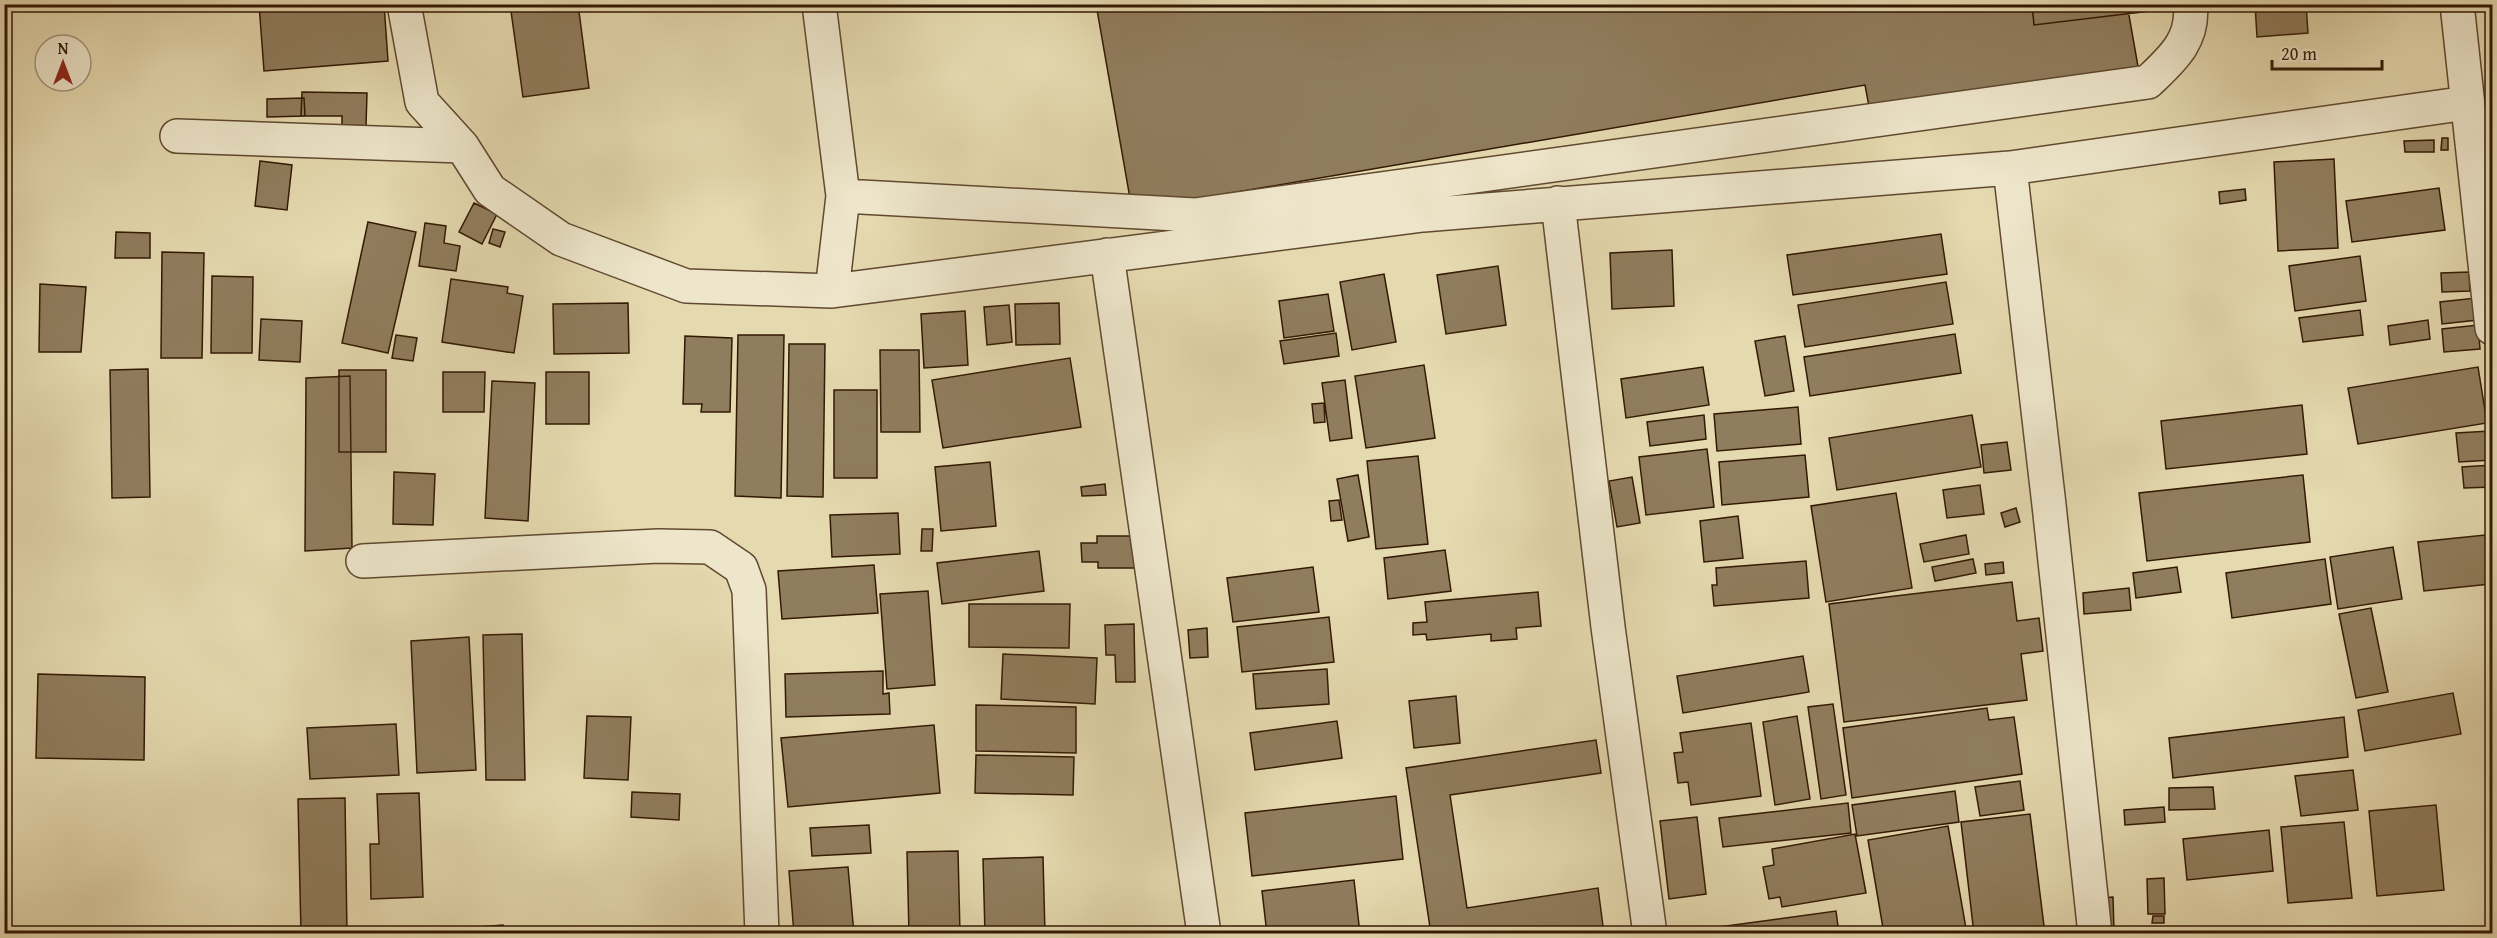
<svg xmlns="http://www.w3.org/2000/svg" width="2497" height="938" font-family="'Gentium Book Plus',serif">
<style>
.building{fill:#907d5d;stroke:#331904;stroke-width:1.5}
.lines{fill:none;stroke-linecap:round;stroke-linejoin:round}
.minor-casing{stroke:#60492f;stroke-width:36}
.minor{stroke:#eee6cb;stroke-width:33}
</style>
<rect width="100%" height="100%" fill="#e5d9af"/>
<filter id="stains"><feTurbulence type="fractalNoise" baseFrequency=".00333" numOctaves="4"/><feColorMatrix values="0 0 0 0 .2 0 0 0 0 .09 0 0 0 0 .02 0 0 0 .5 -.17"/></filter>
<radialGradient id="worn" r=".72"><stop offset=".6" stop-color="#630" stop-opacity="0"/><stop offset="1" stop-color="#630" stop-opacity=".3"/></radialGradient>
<!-- building -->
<path class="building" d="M259 4H384L388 61 264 71Z
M510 4H578L589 88 523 97Z
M1096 4H2127L2139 72 1871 117 1865 85 1132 210Z
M2032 4H2174L2175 8 2034 25Z
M2255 4H2306L2308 33 2257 37Z
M302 92 367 93 366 126 342 125V116H301Z
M304 98 305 116 267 117V99Z
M2442 138H2448V150H2441Z
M2434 140V152H2405L2404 141Z
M2334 159 2338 248 2278 251 2274 162Z
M260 161 292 165 287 210 255 206Z
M2439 188 2445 230 2352 242 2346 201Z
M2245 189 2246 200 2220 204 2219 192Z
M474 203 497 214 482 244 459 232Z
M368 222 416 232 388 353 342 343Z
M425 223 446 226 444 243 460 246 456 271 419 266Z
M493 229 505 232 500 247 489 243Z
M116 232 150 233V258H115Z
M1941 234 1947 274 1793 295 1787 255Z
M1672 250 1674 306 1612 309 1610 253Z
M162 252 204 253 202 358H161Z
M2360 256 2366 301 2295 311 2289 266Z
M1498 266 1506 325 1446 334 1437 275Z
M2469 272 2470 291 2442 292 2441 273Z
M1384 274 1396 342 1352 350 1340 282Z
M212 276 253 277 252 353H211Z
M451 279 508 287 507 293 523 296 514 353 442 342Z
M1946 282 1953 324 1805 347 1798 305Z
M40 284 86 287 81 352H39Z
M1328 294 1334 331 1284 338 1279 301Z
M2476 298 2478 320 2442 324 2440 302Z
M628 303 629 353 554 354 553 304Z
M1059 303 1060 344 1016 345 1015 304Z
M1009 305 1012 342 987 345 984 307Z
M2360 310 2363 335 2303 342 2299 318Z
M965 311 968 365 924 368 921 314Z
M261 319 302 321 300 362 259 360Z
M2428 320 2430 339 2390 345 2388 326Z
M2478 325 2480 349 2444 352 2442 329Z
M1336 333 1339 356 1284 364 1280 341Z
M1955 334 1961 373 1810 396 1804 357Z
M396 335 417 338 413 361 392 358Z
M738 335H784L781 498 735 496Z
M685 336 732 338 730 412H701L702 404H683Z
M1785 336 1794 391 1765 396 1755 341Z
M789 344H825L823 497 787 496Z
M880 350H919L920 432H881Z
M1070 358 1081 427 943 448 932 380Z
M1424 365 1435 438 1366 448 1355 376Z
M1703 367 1709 405 1626 418 1621 379Z
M2478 367 2487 423 2358 444 2348 388Z
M148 369 150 497 112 498 110 370Z
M339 370H386V452H339Z
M443 372H485L484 412H443Z
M546 372H589V424H546Z
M350 376 352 548 305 551 306 378Z
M1345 380 1352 438 1330 441 1322 383Z
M492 381 535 383 528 521 485 518Z
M834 390H877V478H834Z
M1324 403 1325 422 1314 423 1312 404Z
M2302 405 2307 454 2166 469 2161 421Z
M1798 407 1801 444 1717 451 1714 414Z
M1704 415 1706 439 1650 446 1647 422Z
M1972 415 1981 467 1837 490 1829 438Z
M2490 431 2492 460 2459 462 2456 433Z
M2007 442 2011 470 1984 473 1981 445Z
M1707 449 1714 507 1646 515 1639 457Z
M1805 455 1809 497 1722 505 1719 462Z
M1418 456 1428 544 1376 549 1367 461Z
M990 462 996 526 941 531 935 467Z
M2492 465V487L2464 488 2462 467Z
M394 472 435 474 433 525 393 524Z
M1358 475 1369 537 1348 541 1337 479Z
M2303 475 2310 542 2147 561 2139 493Z
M1632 477 1640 523 1617 527 1609 481Z
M1105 484 1106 495 1082 496 1081 487Z
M1980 485 1984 514 1947 518 1943 490Z
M1896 493 1912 588 1826 602 1811 506Z
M1339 500 1342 520 1331 521 1329 501Z
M2016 508 2020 522 2005 527 2001 513Z
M898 513 900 554 832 557 830 515Z
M1738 516 1743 558 1704 562 1700 521Z
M922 529H933L932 551H921Z
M1966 535 1969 554 1924 562 1920 544Z
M2485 535 2490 584 2424 591 2418 542Z
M1097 536H1135L1136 568H1098V562H1082L1081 543H1097Z
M2393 547 2402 599 2338 609 2330 557Z
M1445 550 1451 591 1388 599 1384 558Z
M1039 551 1044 591 942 604 937 563Z
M1973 559 1976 573 1935 581 1932 567Z
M2325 559 2331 604 2232 618 2226 573Z
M1806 561 1809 598 1714 606 1712 585H1717L1716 568Z
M2003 562 2004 573 1986 575 1985 564Z
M874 565 878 613 782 619 778 571Z
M1313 567 1319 612 1233 622 1227 578Z
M2177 567 2181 592 2136 598 2133 573Z
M2012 582 2017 621 2039 618 2043 651 2021 654 2027 700 1844 722 1829 604Z
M2129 588 2131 610 2084 614 2083 593Z
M928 591 935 685 887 689 880 594Z
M1538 592 1541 626 1516 628 1517 639 1491 641V634L1427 640 1426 634 1413 635V623L1427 622 1425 602Z
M969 604H1070L1069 648 969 647Z
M2371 608 2388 692 2356 698 2339 614Z
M1329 617 1334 662 1242 672 1237 627Z
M1134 624 1135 682H1116L1115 655H1106L1105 625Z
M1207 628 1208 657 1190 658 1188 630Z
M522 634 525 780H486L483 635Z
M469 637 476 770 417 773 411 641Z
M1003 654 1097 658 1095 704 1001 699Z
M1803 656 1809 692 1683 713 1677 676Z
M1327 669 1329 704 1256 709 1253 674Z
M883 671V694L889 693 890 714 786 717 785 674Z
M38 674 145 677 144 760 36 758Z
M2453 693 2461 734 2365 751 2358 710Z
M1456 696 1460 743 1414 748 1409 701Z
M1833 704 1846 795 1821 799 1808 707Z
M976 705 1076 707V753L976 751Z
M1987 708 1989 720 2014 717 2022 774 1852 798 1843 728Z
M587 716 631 717 628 780 584 778Z
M1797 716 1810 799 1775 805 1763 722Z
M2344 717 2348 757 2173 778 2169 738Z
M1337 721 1342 758 1255 770 1250 733Z
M1751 723 1761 796 1691 805 1688 782 1678 783 1674 753 1683 752 1680 733Z
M396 724 399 775 310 779 307 728Z
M934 725 940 793 788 807 781 738Z
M1596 740 1601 773 1450 795 1467 908 1598 888 1603 926 1553 934H1431L1406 768Z
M976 755 1074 757 1073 795 975 793Z
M2353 770 2358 810 2301 816 2295 776Z
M2020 781 2024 810 1980 816 1975 787Z
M2213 787 2215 809 2169 810V788Z
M1955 791 1959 822 1857 836 1852 805Z
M632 792 680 794 679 820 631 817Z
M419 793 423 897 371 899 370 844H379L377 794Z
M1396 796 1403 859 1252 876 1245 813Z
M345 798 347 934H301L298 799Z
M1848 803 1851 833 1723 847 1719 818Z
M2436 805 2444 890 2377 896 2369 811Z
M2164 807 2165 822 2125 825 2124 810Z
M2030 814 2045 934H1974L1961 822Z
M1697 817 1706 894 1669 899 1660 821Z
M2344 822 2352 898 2288 903 2281 827Z
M869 825 871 853 812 856 810 828Z
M1948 826 1967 934H1884L1868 840Z
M2269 830 2273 871 2187 880 2183 839Z
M1855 834 1866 893 1782 907 1780 897 1769 899 1763 867 1774 865 1772 849Z
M958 851 960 934H909L907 852Z
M1043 857 1045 934H985L983 859Z
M848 867 854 934H794L789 871Z
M2164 878 2165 914H2148L2147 879Z
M1354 880 1360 934H1267L1262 891Z
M2113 897 2114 931H2100V898Z
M1836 911 1839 934H1713L1712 928Z
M2153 916H2164V923H2152Z
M503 925V934H466V928Z"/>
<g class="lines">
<!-- minor casing -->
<g class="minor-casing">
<path id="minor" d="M404 4 422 102 462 146 490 190 561 239 686 286 832 291 1423 215 2010 168 2467 103
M819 4 843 196 832 291
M2457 4 2492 328
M177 136 462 146
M2010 168 2049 505 2095 934
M843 196 1195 215 2148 82C2171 60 2195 40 2190 4
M1558 203 1608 627 1650 934
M1107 255 1204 934
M363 561 658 546 710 547 741 568 749 590 762 934"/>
</g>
<!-- minor -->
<use href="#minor" class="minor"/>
</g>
<!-- margin -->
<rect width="2497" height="938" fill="none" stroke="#e5d9af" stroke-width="24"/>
<rect x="6" y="6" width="2485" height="926" fill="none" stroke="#331904" stroke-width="3"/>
<rect x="12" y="12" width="2473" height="914" fill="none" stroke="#331904" stroke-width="1.5"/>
<!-- north arrow -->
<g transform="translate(63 63)"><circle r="28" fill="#eee6cb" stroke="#a3947b" stroke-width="1.5"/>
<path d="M0-4.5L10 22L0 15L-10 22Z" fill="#8f2418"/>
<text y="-9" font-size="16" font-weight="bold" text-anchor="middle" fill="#331904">N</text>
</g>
<!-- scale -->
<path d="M2272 60v9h110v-9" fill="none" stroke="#331904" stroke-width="3"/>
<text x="2281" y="60" font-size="18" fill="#331904" stroke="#eee6cb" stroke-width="4.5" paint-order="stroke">20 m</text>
<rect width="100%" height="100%" filter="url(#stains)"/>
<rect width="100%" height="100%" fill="url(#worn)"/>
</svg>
